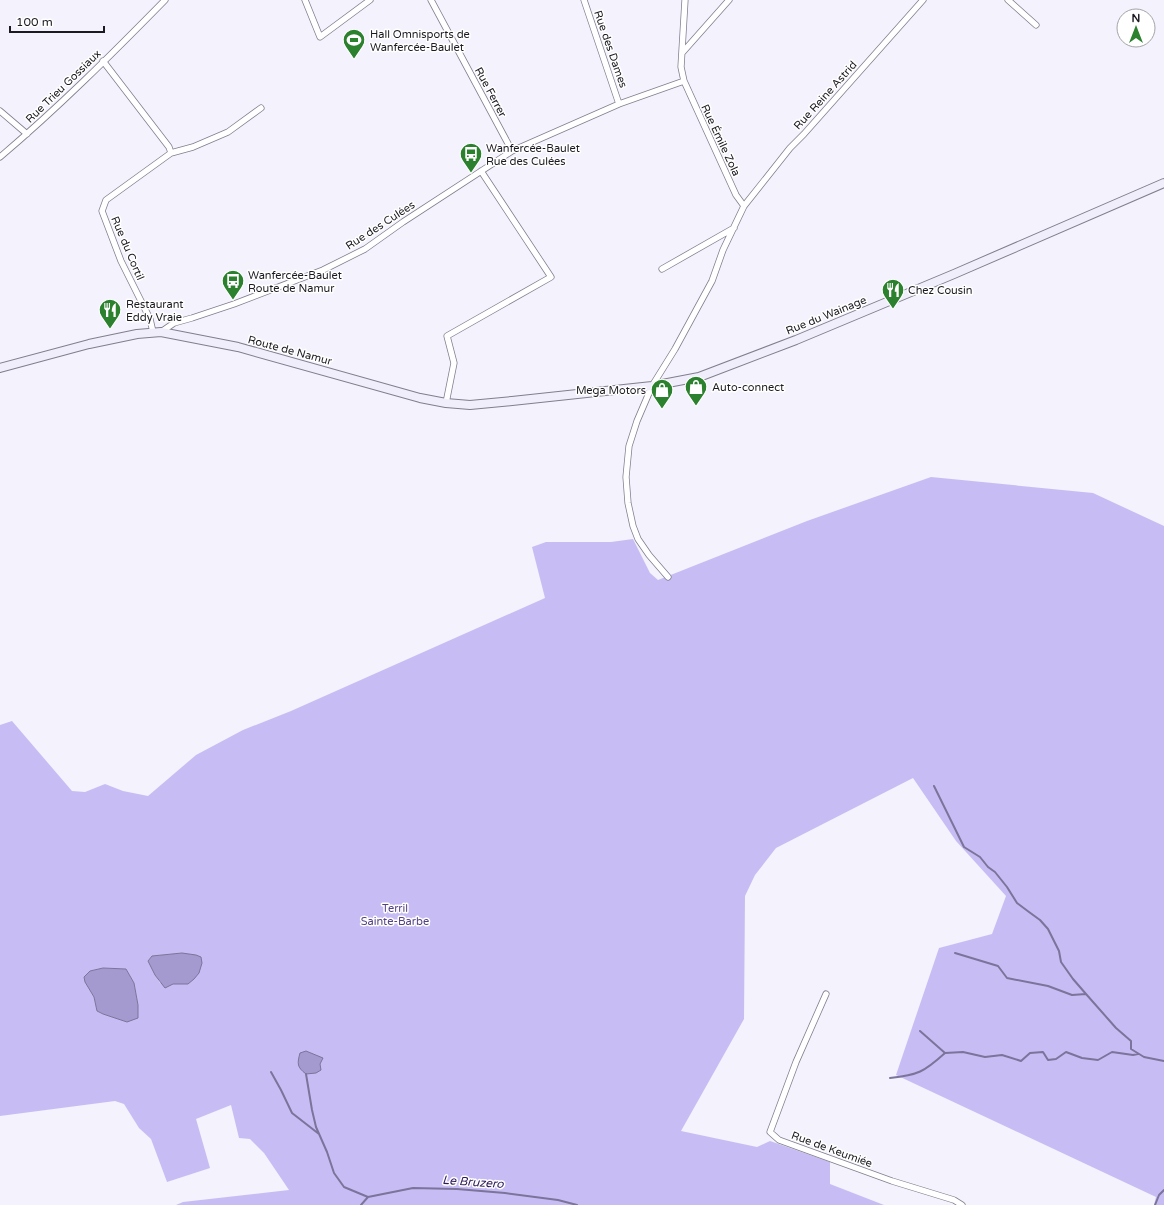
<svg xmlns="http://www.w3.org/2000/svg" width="1164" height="1205" font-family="'Varela Round',sans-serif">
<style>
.forest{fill:#c7bdf4;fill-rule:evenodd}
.water{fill:#a59acf;stroke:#7c749a}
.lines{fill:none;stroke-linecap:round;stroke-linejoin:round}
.stream{stroke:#7c749a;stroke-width:2}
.minor-casing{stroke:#817e8d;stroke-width:7}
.secondary-casing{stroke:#817e8d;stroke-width:10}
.minor{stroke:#fff;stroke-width:5.5}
.secondary{stroke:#f1eefb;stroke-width:8}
.labels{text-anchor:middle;stroke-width:3;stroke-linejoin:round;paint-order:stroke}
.poi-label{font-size:11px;fill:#1c1a20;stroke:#fff;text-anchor:start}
.street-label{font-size:11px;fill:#1c1a20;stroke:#fff}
.park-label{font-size:11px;fill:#534184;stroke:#fff}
.water-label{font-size:12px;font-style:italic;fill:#2f1a59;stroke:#fff}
</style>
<rect width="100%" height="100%" fill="#f4f2fc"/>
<!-- forest -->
<path class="forest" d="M931 477 1093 493 1164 526V1205H1154L1156 1197 896 1075 939 948 992 934 1006 896 956 841 913 778 776 848 755 875 745 896 744 1019 681 1131 757 1147 770 1141 830 1162V1184L884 1205H176L183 1202 289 1190 264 1153 250 1139 239 1138 231 1105 196 1119 210 1168 167 1182 151 1139 139 1128 124 1104 115 1101 0 1116V725L12 721 72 791 85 792 105 784 123 791 148 796 196 755 243 730 291 711 545 598 532 547 546 542H611L633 539 650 573 658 580 807 521ZM182 953 188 984 160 983 148 961 152 956ZM103 968 126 969 134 983 138 1005V1018C124 1018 110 1019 97 1011L94 997 89 989 85 977 90 971Z"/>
<!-- water -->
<path class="water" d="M182 953 196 955 201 957 202 963 199 973 194 979 188 984H173L165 988 155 975 148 961 152 956Z
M103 968 126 969 134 983 138 1005V1018L127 1022 103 1014 97 1011 94 997 85 982 84 977 90 971Z
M306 1051 323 1058 320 1064 321 1070 316 1073 306 1074C297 1067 297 1064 300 1053Z"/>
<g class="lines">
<!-- stream -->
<path class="stream" d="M934 786 964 847 980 857 988 867 995 872 1007 887 1017 903 1029 912 1040 920 1048 929 1059 951 1061 962 1073 979 1086 994
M955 953 998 966 1007 978 1048 986 1072 995 1086 994 1116 1028 1131 1041V1049L1144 1057 1164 1061
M920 1031 945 1053 963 1052 985 1057 1002 1055 1021 1061 1030 1053 1043 1052 1048 1060 1056 1059 1066 1052 1082 1058 1098 1060 1112 1052 1133 1055 1138 1054
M271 1072 281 1090 292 1113 319 1134
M306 1074 312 1110 316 1127 327 1152 334 1173 344 1187 368 1197
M890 1078C918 1075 924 1072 945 1053
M368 1197 413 1188 457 1189 505 1193 558 1200 577 1205
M361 1205 368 1197
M1155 1205 1159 1195 1164 1190"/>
<!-- minor casing -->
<g class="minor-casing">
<path id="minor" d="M305 0 320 37 370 0
M431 0 512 151
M584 0 619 104
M685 0 681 67 684 81 736 195 744 206
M1008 0 1036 25
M682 53 729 0
M103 61 169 147 171 153 106 200 102 211 121 261 150 319 153 332
M0 111 27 134
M171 153 193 147 228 132 261 108
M0 157C58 108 112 54 165 0
M662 269 734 228
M161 332 174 323 192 318 234 304 323 270 365 249 403 222 512 151 619 104 684 81
M446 403 454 363 447 336 551 277 481 171
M668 577 649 555 638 539 633 526 628 503 626 477 629 446 637 421 652 386 675 349 712 281 723 250 744 206 790 148 804 134 923 0
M826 994 796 1062 770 1132 779 1140 892 1181 954 1200 962 1205"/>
</g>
<!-- secondary casing -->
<g class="secondary-casing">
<path id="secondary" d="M0 368 89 344 137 334 161 332 238 347 420 398 446 403 470 405 512 401 652 386 699 377 796 340 954 274 1164 183"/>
</g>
<!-- minor -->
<use href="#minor" class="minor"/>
<!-- secondary -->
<use href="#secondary" class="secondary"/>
</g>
<!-- icons -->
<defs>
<g id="stadium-pin" transform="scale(1.15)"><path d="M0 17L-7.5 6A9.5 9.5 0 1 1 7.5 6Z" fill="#2c812f" stroke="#fff"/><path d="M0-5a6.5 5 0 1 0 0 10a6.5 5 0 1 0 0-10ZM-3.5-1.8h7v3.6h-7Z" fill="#fff"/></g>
<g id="bus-pin" transform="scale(1.15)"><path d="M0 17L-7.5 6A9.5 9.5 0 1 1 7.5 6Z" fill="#2c812f" stroke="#fff"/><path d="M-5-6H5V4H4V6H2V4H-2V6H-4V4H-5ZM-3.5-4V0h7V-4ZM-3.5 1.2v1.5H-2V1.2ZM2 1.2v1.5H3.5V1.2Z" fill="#fff"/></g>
<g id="restaurant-pin" transform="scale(1.15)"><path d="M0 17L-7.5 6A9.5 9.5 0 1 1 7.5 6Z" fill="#2c812f" stroke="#fff"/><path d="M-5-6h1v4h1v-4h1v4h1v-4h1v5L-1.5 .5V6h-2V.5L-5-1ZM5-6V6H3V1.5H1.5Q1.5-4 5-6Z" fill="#fff"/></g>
<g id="shop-pin" transform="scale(1.15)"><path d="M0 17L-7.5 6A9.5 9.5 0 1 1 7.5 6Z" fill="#2c812f" stroke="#fff"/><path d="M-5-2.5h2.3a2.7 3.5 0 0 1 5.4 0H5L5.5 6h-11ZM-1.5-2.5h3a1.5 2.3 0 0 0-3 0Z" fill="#fff"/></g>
</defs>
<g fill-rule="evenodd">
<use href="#stadium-pin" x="354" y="40"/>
<use href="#bus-pin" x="471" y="154"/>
<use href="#bus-pin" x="233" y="281"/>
<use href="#restaurant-pin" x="893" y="290"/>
<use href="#restaurant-pin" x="110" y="310"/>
<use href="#shop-pin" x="696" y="387"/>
<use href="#shop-pin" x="662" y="390"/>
</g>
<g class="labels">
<!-- poi labels -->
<g class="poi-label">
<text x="370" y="38">Hall Omnisports de<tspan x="370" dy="13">Wanfercée-Baulet</tspan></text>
<text x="486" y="152">Wanfercée-Baulet<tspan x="486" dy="13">Rue des Culées</tspan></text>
<text x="248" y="279">Wanfercée-Baulet<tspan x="248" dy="13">Route de Namur</tspan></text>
<text x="908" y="294">Chez Cousin</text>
<text x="126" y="308">Restaurant<tspan x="126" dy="13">Eddy Vraie</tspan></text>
<text x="712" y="391">Auto-connect</text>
<text x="646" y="394" text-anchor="end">Mega Motors</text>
</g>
<!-- street labels -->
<g class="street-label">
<text transform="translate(611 49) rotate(71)" y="4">Rue des Dames</text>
<text transform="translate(63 86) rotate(-44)" y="4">Rue Trieu Gossiaux</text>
<text transform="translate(491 92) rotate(62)" y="4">Rue Ferrer</text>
<text transform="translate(825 95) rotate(-48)" y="4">Rue Reine Astrid</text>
<text transform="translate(721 140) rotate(65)" y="4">Rue Émile Zola</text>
<text transform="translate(380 225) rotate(-33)" y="4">Rue des Culées</text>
<text transform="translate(128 248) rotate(67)" y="4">Rue du Cortil</text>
<text transform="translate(826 315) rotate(-22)" y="4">Rue du Wainage</text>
<text transform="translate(290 350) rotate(15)" y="4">Route de Namur</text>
<text transform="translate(832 1149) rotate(20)" y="4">Rue de Keumiée</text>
</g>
<!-- park labels -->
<g class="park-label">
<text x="395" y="912">Terril<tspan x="395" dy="13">Sainte-Barbe</tspan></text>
</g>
<!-- water labels -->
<g class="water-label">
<text transform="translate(473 1182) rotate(4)" y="4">Le Bruzero</text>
</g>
</g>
<!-- north arrow -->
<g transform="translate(1136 28)"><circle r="19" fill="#ffffff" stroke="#a4a3a6"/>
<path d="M0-3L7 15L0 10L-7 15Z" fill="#2c812f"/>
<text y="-6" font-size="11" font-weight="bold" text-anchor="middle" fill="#1c1a20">N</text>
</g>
<!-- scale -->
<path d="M10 26v6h94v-6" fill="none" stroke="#1c1a20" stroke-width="2"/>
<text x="16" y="26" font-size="12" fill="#1c1a20" stroke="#ffffff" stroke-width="3" paint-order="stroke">100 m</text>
</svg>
